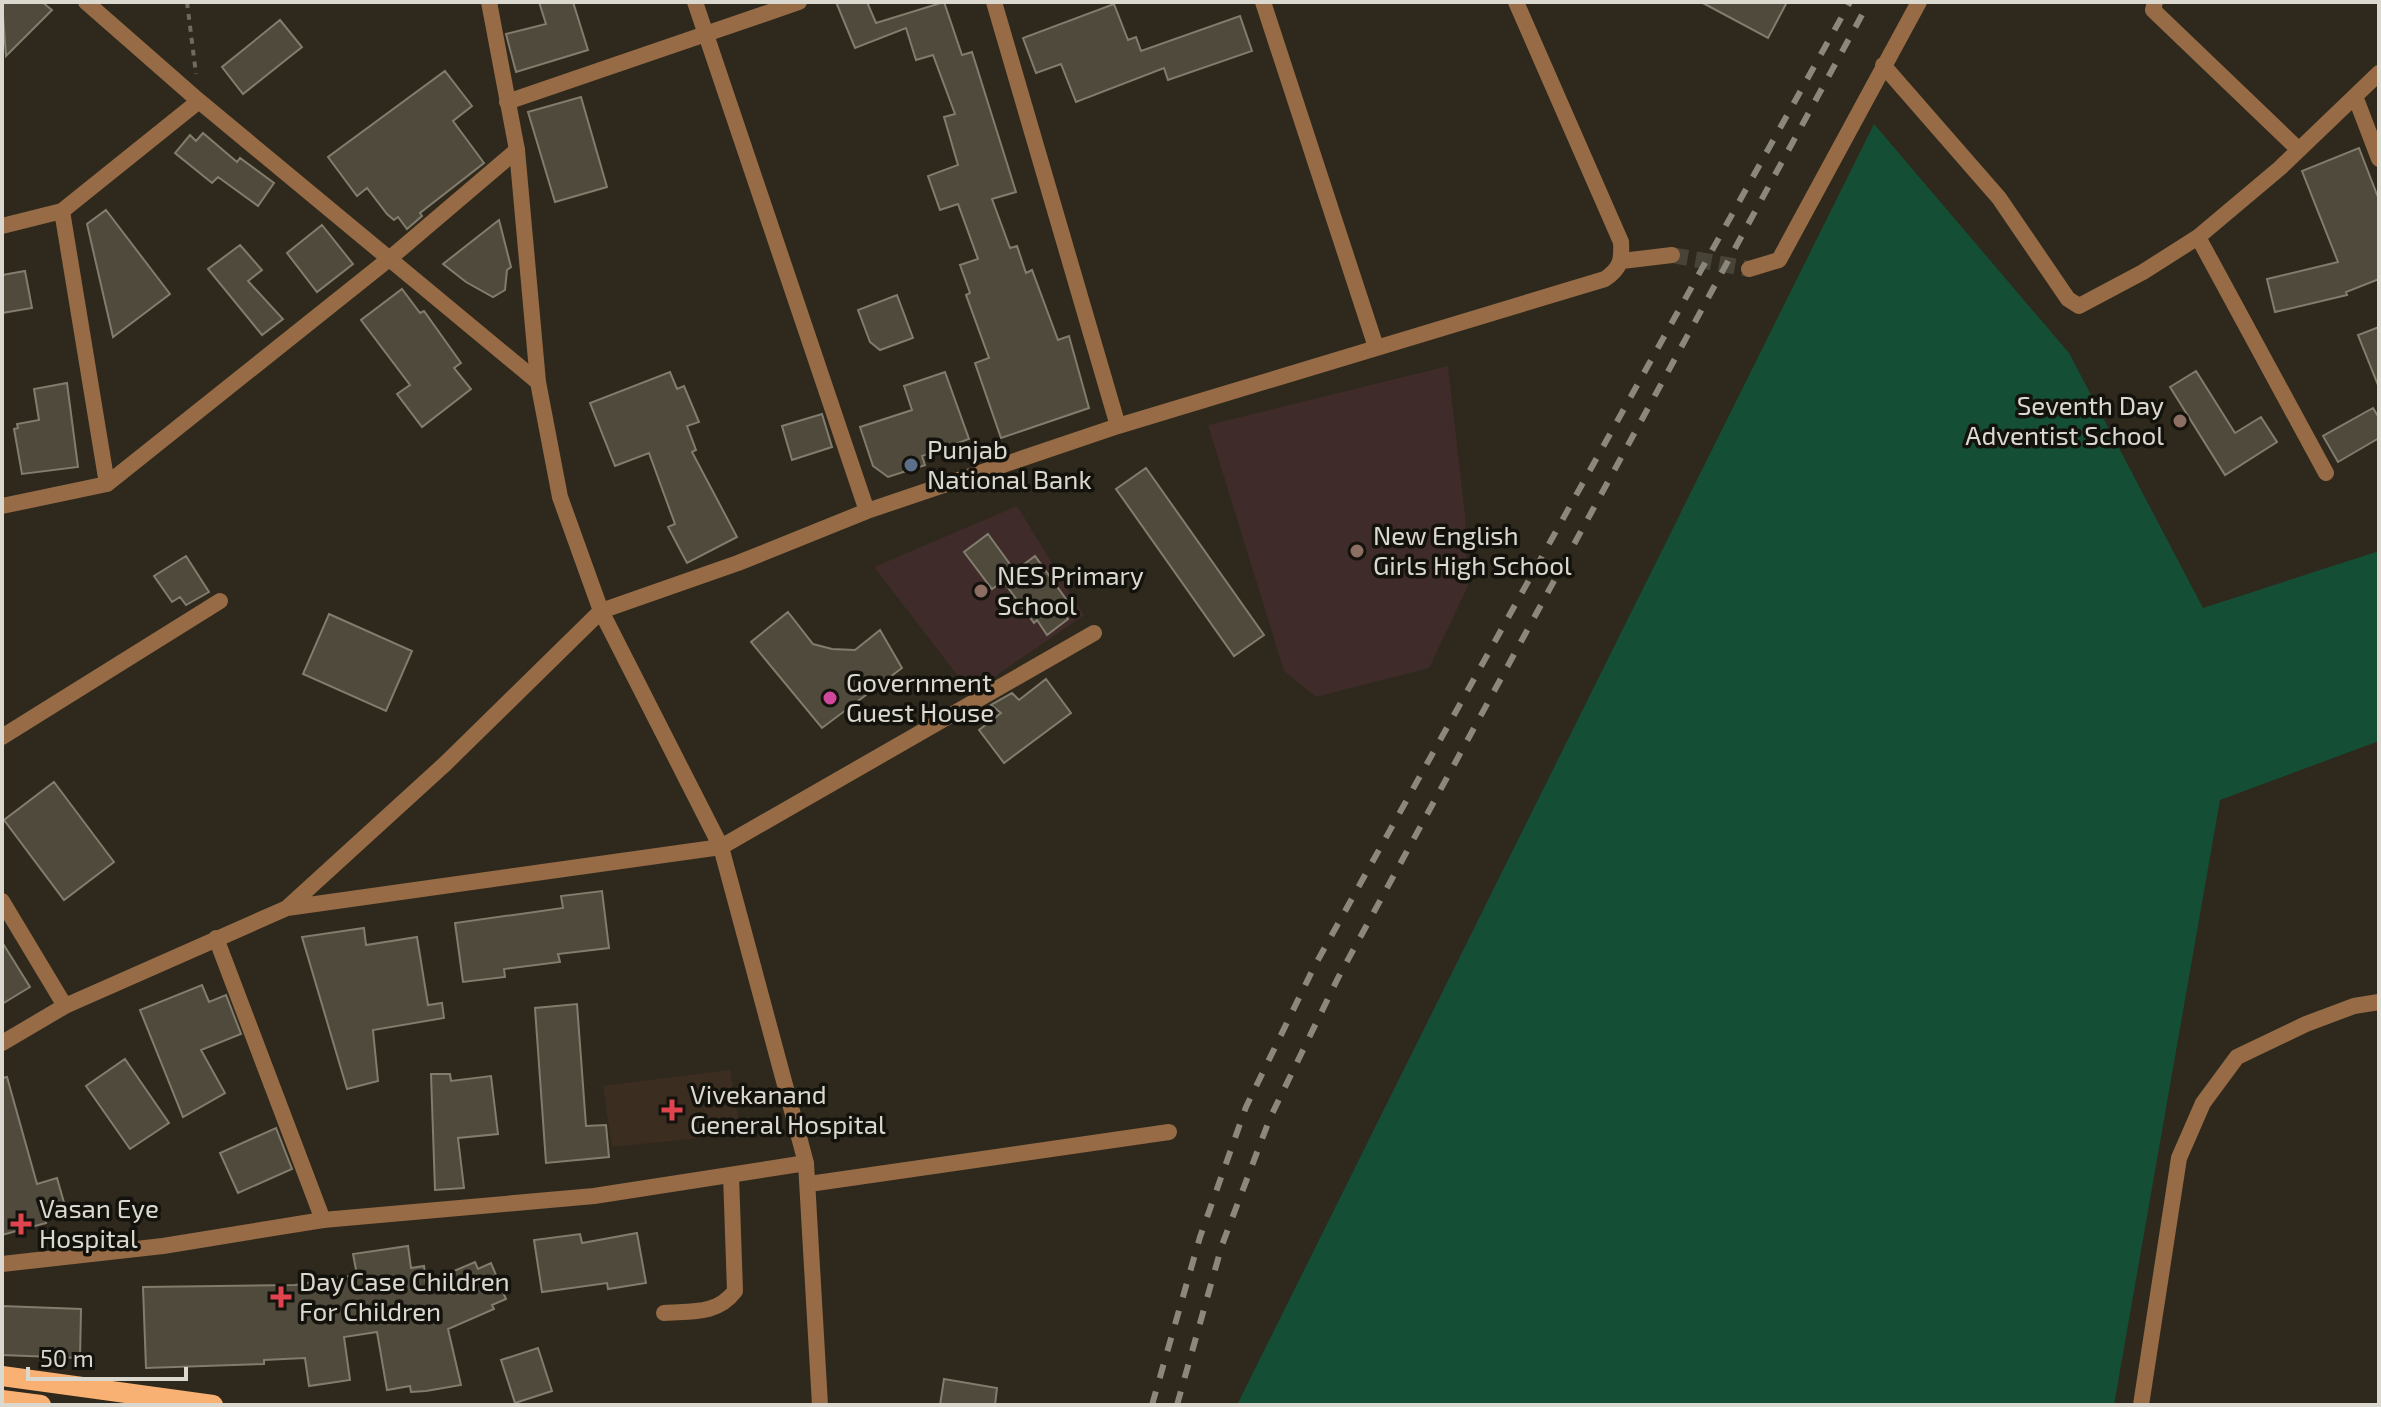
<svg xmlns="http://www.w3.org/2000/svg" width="2381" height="1407" font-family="'Exo 2',sans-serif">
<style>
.education{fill:#3f2b29}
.medical{fill:#3b2e21}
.green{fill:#144e35}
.building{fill:#4f4a3c;stroke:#827c6d;stroke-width:2}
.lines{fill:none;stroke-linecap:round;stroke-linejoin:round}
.minor-tunnel{stroke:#484337;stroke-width:16;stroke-dasharray:16 8;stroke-linecap:butt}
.path{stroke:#6f6a5f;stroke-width:4;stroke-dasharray:6 6;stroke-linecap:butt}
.minor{stroke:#966b46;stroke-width:16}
.tertiary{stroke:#966b46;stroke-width:16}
.primary{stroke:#f8b173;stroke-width:20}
.rail{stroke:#8b877d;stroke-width:6;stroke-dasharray:14 14;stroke-linecap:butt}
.education-dot{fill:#8d6e63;stroke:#14120c;stroke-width:3}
.service-dot{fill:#5c6f8a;stroke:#14120c;stroke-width:3}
.hotel-dot{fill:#d1479c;stroke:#14120c;stroke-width:3}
.health-dot{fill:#e0444e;stroke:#14120c;stroke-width:3}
.labels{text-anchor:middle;stroke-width:7;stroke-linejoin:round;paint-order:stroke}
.poi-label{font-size:26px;fill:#dbd8d0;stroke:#14120c;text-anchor:start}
</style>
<rect width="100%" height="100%" fill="#2e291c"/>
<!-- education -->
<path class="education" d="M1448 366 1465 516 1468 586 1429 668 1316 697 1284 671 1208 425Z
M1017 506 1084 615 971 693 874 567Z"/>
<!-- medical -->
<path class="medical" d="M730 1070 741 1134 612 1147 603 1086Z"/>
<!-- green -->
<path class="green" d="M1874 124 2069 353 2203 608 2379 551V741L2220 800 2114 1405H1237Z"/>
<!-- building -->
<path class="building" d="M2 2H42L52 10 6 56Z
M539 2H573L588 50 516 72 506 34 546 24Z
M836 2H867L876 23 944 2 962 55 972 52 1016 192 992 199 1010 248 1017 246 1026 273 1032 270 1058 340 1069 336 1089 408 1001 438 975 363 989 358 966 295 970 293 960 265 978 259 958 204 940 210 928 176 958 165 944 117 955 114 933 55 916 60 906 28 855 48Z
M1701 2H1787L1768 38Z
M1114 4 1128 40 1136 37 1141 51 1240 16 1252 51 1168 80 1164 68 1076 102 1061 64 1036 73 1023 38Z
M280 20 302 47 243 94 222 67Z
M445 71 472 106 453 121 484 163 420 213 422 216 407 229 398 217 394 220 387 214 367 188 357 196 328 157Z
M581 97 607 187 555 202 528 112Z
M203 133 237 162 240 158 274 183 258 206 218 177 212 183 175 153 190 135 196 141Z
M2359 148 2379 200V279L2346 292 2347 295 2275 312 2267 279 2338 262 2302 171Z
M106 210 170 294 113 337 87 224Z
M499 220 511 267 507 270 505 290 493 297 466 282 443 264Z
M322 225 353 264 317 292 287 253Z
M240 245 262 270 248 281 283 319 262 335 208 269Z
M25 271 32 308 2 313V275Z
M402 289 420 313 424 311 461 363 454 368 471 389 422 427 397 394 410 385 361 320Z
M897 295 913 338 880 350 870 342 858 310Z
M2379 327V385H2378L2358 335Z
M2196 371 2235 433 2261 417 2277 442 2225 475 2170 387Z
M670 372 677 389 684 386 699 422 687 426 696 450 692 452 737 537 687 563 668 527 675 524 649 453 615 466 590 403Z
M945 372 969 439 922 456 925 465 888 477 873 466 860 427 912 410 904 386Z
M67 383 78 467 22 474 14 429 18 428 17 424 39 420 34 389Z
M2373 408 2379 418V438L2338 462 2323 436Z
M822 414 832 447 792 460 782 426Z
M1146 468 1264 635 1234 656 1116 489Z
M988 534 1015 571 1035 556 1066 599 1058 605 1068 619 1047 635 1037 620 1034 623 1003 581 992 589 964 552Z
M186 556 209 592 186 605 180 597 172 602 154 576Z
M788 612 813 644 832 649 855 650 880 630 902 668 822 728 751 642Z
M329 614 412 651 386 711 303 674Z
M1046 679 1071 713 1004 763 979 730 1001 713 991 705 1012 693 1019 700Z
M54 782 114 862 64 900 4 820Z
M602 891 609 948 558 954 560 962 504 969 505 977 463 982 455 923 563 908 561 896Z
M364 928 366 945 417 937 428 1005 442 1003 444 1018 373 1030 378 1081 347 1089 302 937Z
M2 942 30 987 2 1004Z
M202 985 209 1002 226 995 241 1034 201 1050 225 1093 183 1117 140 1010Z
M577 1004 586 1126 606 1125 609 1157 546 1163 535 1008Z
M125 1059 169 1123 130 1149 86 1086Z
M431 1074H450L451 1081 491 1076 498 1134 458 1138 464 1188 435 1190Z
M7 1077 37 1184 57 1178 65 1206 43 1212 46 1223 2 1235V1078Z
M276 1128 292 1169 238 1193 220 1153Z
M637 1233 646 1283 608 1289 607 1283 542 1292 534 1240 580 1234 582 1243Z
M408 1246 411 1268 424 1266 426 1283 475 1262 478 1269 491 1263 506 1299 492 1305 494 1309 448 1329 461 1385 426 1391 411 1392 410 1386 387 1390 377 1332 344 1337 350 1380 309 1386 305 1358 264 1360V1364L146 1368 143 1287 295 1285 357 1275 353 1254Z
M2 1306 81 1309 80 1358 2 1355Z
M538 1348 552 1391 515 1403 501 1360Z
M944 1379 997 1388 995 1405H940Z"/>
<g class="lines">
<!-- minor-tunnel -->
<path class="minor-tunnel" d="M1672 255 1749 269"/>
<!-- path -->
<path class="path" d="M187 2 196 74"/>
<!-- minor -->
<path class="minor" d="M86 2 199 101 538 382
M695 2 867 511
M1263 2 1376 347
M2155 2 2153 10 2299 150
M1883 65 1999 198 2068 299 2079 306 2143 272 2198 237
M2355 96 2379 159
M507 102 799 2
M62 211 107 484
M2 226 62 211 199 101
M1622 261 1672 255
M1749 269 1779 260 1919 2
M1118 426 1605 279C1621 268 1622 260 1621 242L1516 2
M2326 473 2198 237 2280 168 2379 73
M2 506 107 484 389 259 517 150
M2 737 220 601
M2 901 65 1006
M287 908 446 763 601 611 738 563 867 511 1118 426 994 2
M216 938 323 1220
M2 1043 65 1006 287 908 721 847 1094 633
M809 1184 1169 1132
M664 1313C691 1311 717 1315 735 1291L731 1175
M2141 1405 2179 1158 2203 1103 2237 1057 2306 1024 2354 1006 2379 1002"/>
<!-- tertiary -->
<path class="tertiary" d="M489 2 517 150 538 382 560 497 601 611 721 847 806 1163 820 1405
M2 1264 163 1246 323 1220 594 1196 806 1163"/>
<!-- primary -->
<path class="primary" d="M2 1376 213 1405
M2 1400 41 1405"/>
<!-- rail -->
<path class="rail" d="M1152 1405 1200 1237 1246 1107 1314 967 1850 2
M1177 1405 1222 1245 1270 1118 1338 978 1869 2"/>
</g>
<!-- markers -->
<g class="education-dot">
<circle cx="2180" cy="421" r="8"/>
<circle cx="1357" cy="551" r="8"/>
<circle cx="981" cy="591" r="8"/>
</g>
<circle class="service-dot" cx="911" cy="465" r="8"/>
<circle class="hotel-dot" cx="830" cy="698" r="8"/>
<g class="health-dot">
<path d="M668 1098h8v8h8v8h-8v8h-8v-8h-8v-8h8z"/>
<path d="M17 1212h8v8h8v8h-8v8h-8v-8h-8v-8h8z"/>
<path d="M277 1285h8v8h8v8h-8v8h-8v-8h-8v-8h8z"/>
</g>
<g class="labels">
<!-- poi labels -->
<g class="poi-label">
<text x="2164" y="415" text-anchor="end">Seventh Day<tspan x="2164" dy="30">Adventist School</tspan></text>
<text x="927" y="459">Punjab<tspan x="927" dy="30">National Bank</tspan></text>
<text x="1373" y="545">New English<tspan x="1373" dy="30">Girls High School</tspan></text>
<text x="997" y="585">NES Primary<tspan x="997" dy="30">School</tspan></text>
<text x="846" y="692">Government<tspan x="846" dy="30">Guest House</tspan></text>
<text x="690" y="1104">Vivekanand<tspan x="690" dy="30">General Hospital</tspan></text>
<text x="39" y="1218">Vasan Eye<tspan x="39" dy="30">Hospital</tspan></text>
<text x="299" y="1291">Day Case Children<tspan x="299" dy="30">For Children</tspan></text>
</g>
</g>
<!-- border -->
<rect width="2381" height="1407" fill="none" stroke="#dbd8d0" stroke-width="8"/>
<!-- scale -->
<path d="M28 1367v12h158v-12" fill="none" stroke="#dbd8d0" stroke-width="4"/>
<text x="40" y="1367" font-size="24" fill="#dbd8d0" stroke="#14120c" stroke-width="6" paint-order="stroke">50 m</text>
</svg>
